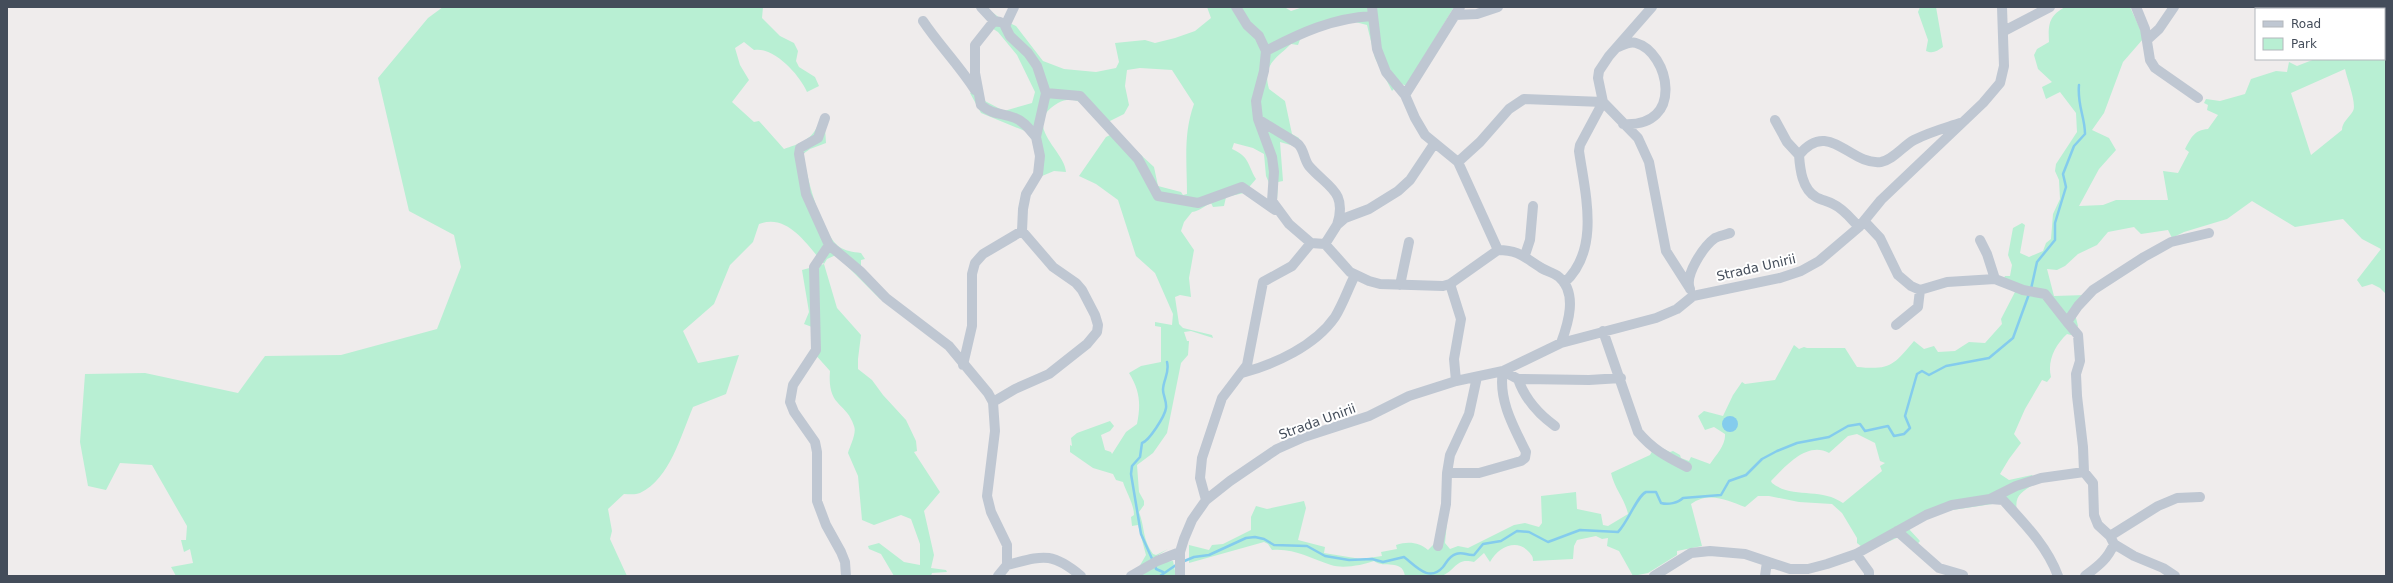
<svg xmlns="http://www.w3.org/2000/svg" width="2393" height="583" font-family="'DejaVu Sans',sans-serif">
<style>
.green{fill:#b8efd3;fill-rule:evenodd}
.water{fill:#84cced}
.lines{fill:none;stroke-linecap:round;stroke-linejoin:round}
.stream{stroke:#84cced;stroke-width:2.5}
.minor{stroke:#bfc7d2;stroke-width:10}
.labels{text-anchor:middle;stroke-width:4;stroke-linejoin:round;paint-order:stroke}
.street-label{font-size:13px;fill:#444d5a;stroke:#fff}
</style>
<rect width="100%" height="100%" fill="#efecec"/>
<!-- green -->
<path class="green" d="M443 7H763L762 18 780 36 794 43 798 51 796 61 799 67 815 77 819 86 807 92C800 75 773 46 754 50L744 42 735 48 740 65 749 80 732 102 754 122 759 121 784 149C798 144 810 141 817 127L825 128 826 143 810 149 803 154C807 178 820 229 838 246 845 251 853 252 861 253L865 259 861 260V266L887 294 880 299 836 255 827 259 824 264 837 308 861 335 858 359V369L872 380 883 395 906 420 916 441 917 451 914 452 940 492 924 511 934 555 931 568 946 570 947 572 932 573 931 576H894L881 554 869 549 868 546 879 543 904 562 920 565V544L911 519 901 515 874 525 862 520 858 476 848 453C850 446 857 433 854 426 846 401 827 408 830 371L813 352 812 327 804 324 809 312 802 270 824 264C807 245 788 213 759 224L753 242 730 265 714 304 683 331 698 363 739 355 726 394 693 407C681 435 670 479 640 493 635 495 629 494 624 494L608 509 612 531 610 539 627 576H176L171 567 193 563 190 549 184 552 181 540H186L187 526 152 465 120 463 106 490 88 486 80 442 85 374 145 373 238 393 265 356 341 355 437 329 461 267 454 235 409 211 378 78 428 18Z
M1207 7 1286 8 1291 11 1303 7H1454L1406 86 1400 83 1392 91 1375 58 1367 25 1351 21 1301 37 1298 45 1291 44C1276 59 1262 64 1269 89L1285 101 1292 134 1299 138 1300 142 1294 146 1280 142 1283 181 1278 182 1277 201 1266 176 1264 154 1253 148 1234 143 1232 149C1250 157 1247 164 1256 179L1244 193 1226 197 1224 206 1213 207 1211 203C1204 206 1200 211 1192 212L1184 222 1181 231 1194 250 1189 278 1191 297 1180 295 1175 297 1179 324 1183 328 1212 335 1213 338 1191 331 1184 332 1187 341H1189L1188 355 1181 363 1167 433 1153 453 1137 465 1139 492 1144 501V505L1139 512C1145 528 1142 538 1153 554L1156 555 1168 549 1139 567 1146 555 1138 525 1132 526 1131 517 1134 515C1134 504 1126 492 1123 482L1116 480 1113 474 1093 468 1070 452V445L1072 446 1071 438 1077 433 1110 421 1114 426 1110 431 1101 435 1105 450 1111 452 1112 454 1126 432 1137 424C1141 404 1140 391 1129 373L1141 366 1161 362V327L1155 326V322L1172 325 1173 314 1155 273 1136 256 1118 200 1096 184 1079 176 1106 137 1116 132 1154 167 1158 186 1181 192 1183 195 1187 194C1187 163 1183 134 1194 104L1172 70 1140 68 1127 70 1125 86 1129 105 1124 114 1108 122C1093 111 1077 92 1058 103 1020 125 1065 150 1066 172L1054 171 1042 176 1036 165 1035 143 1025 131 981 113 970 93 980 86 983 100 1004 111 1032 103 1035 92 1017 55 998 32 987 25 992 12 1001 19 1016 26 1043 61 1064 69 1096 72 1116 68 1119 62 1115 43 1145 40 1155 43 1175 38 1195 31 1211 18Z
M1920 7H1936L1943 47C1937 51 1933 54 1926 51L1928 40 1918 12Z
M2065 7H2130L2143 35V39L2123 62 2104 113 2092 130 2109 138 2116 150 2099 169 2079 206 2103 205 2116 200H2168L2163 171 2178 173 2189 152 2185 149C2191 138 2194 130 2208 129L2218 115 2207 110 2208 105 2204 103 2206 99 2220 101 2245 94 2251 79 2276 71 2287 72 2289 62 2297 66 2315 59H2384V44L2386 43V294L2380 288 2372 284 2362 287 2357 280 2381 249 2362 239 2343 219 2295 227 2252 201 2227 219 2184 232 2172 238 2168 230 2141 234 2134 227 2108 232 2097 245 2078 254 2065 266 2057 270 2047 269 2054 296 2086 295 2075 314 2078 326 2071 335 2067 334C2055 345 2047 361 2051 377L2047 382 2042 380 2025 409 2014 434 2021 443 2009 459 2000 474 2009 480 2032 475 2035 483C2022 493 2014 494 2017 512L1999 503 1946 511 1908 528 1920 541 1914 548 1899 537 1867 551 1857 543V538L1842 513 1832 504 1799 502 1769 496H1758L1745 507C1728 500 1708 491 1691 504L1702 546 1677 551V555L1648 573 1633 576 1619 551 1607 546 1608 538 1602 539 1596 536 1577 540 1574 546 1573 559 1533 561C1533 556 1532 556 1529 552 1517 538 1498 547 1490 562L1484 553 1474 562C1455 557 1456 571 1441 576 1431 579 1415 576 1405 576 1402 558 1384 569 1374 561 1363 565 1343 569 1331 565 1310 558 1294 548 1272 550L1268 544 1264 542 1189 563V545L1209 550 1212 545 1223 544 1251 530V517L1256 506 1267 509 1304 501 1306 508 1298 540 1325 547 1324 553 1361 559 1382 556 1381 552 1397 549 1396 545C1408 541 1419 542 1428 550L1437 541 1447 522 1445 543 1450 549 1458 546 1468 548 1514 525 1525 523 1539 527 1542 523 1541 496 1576 492 1577 509 1601 514 1603 525 1608 526 1628 514C1625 499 1615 490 1611 473L1650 455 1656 445 1670 452 1673 451 1680 455 1681 458 1689 461 1691 457 1710 464C1716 455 1726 445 1725 434L1714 427 1705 430 1698 416 1704 411 1723 416 1733 395 1742 382 1745 384 1775 380 1794 345 1799 349 1804 347 1807 348H1845L1857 367C1890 370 1893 366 1914 341L1924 349 1934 346 1938 352 1955 351 1969 342 1985 343 2002 324 2001 319 2016 290 2001 284 2005 276H2010L2012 265 2008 255 2013 228 2022 223 2025 225 2020 253 2029 257 2043 251 2046 243 2051 239 2053 214 2060 199 2059 180 2055 171 2056 164 2077 132 2076 113 2060 92 2046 99 2042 87 2052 82 2038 69 2034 55 2037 49 2049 42C2048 24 2049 16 2065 7ZM2345 69C2347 79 2357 104 2353 111 2349 118 2342 122 2342 130L2311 155 2291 93ZM1857 434 1875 443 1880 461 1885 463 1880 466 1882 471 1843 503C1821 487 1792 499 1772 483L1771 481C1786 466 1807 441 1829 453L1848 436Z
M1173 561 1176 576H1137L1163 562Z"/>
<!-- water -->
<path class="water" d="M1722 424a8 8 0 1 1 16 0a8 8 0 1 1-16 0Z"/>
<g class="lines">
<!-- stream -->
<path class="stream" d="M2031 289 2037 262 2055 240V223L2066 187 2063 174 2074 146 2085 134C2085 117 2077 105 2079 85
M1153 561 1141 534 1131 474 1132 466 1140 457 1142 443C1149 441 1165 416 1166 408 1167 402 1163 395 1163 390 1163 380 1170 373 1167 362
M1182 562 1194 557 1209 555 1246 538 1255 537 1264 539 1274 545 1307 546 1325 556 1349 560 1372 559 1383 562 1404 557C1416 566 1429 583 1443 567 1447 562 1449 556 1456 554 1463 551 1467 556 1474 555L1483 544 1501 541 1517 531 1529 532 1548 542 1580 530 1618 532C1628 522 1637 496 1646 492H1656L1661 503C1668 505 1678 503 1683 498L1721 495 1729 481 1746 475 1762 459 1777 451 1797 443 1829 437 1848 426 1860 424 1865 431 1888 426 1894 436 1904 434 1910 428 1905 416 1917 374 1922 371 1929 375 1946 366 1989 358 2013 338 2029 294
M1155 565 1156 569 1163 572
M1160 576 1176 565"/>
<!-- minor -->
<path class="minor" d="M981 7 994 21 1000 22
M1236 7 1247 25 1259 36 1266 51 1264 71 1256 101 1258 119C1271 128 1285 135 1298 144 1304 149 1304 160 1309 166 1327 187 1348 191 1337 225
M1372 7 1377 49 1386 72 1405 95 1415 118 1425 135 1458 162
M1652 7 1609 56 1599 71 1598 78 1603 102 1638 138 1649 162 1666 251 1689 287
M2136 7 2145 29 2150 60 2155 68 2198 98
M1455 15 1477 14 1498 7
M923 21C939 45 959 65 975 90
M994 21 975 45V73L981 105C994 116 1001 112 1015 118 1024 121 1030 130 1036 137
M2004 31 2050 7
M2148 39 2159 29 2174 7
M1618 47C1623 45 1630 41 1636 43 1669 52 1686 128 1623 124
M1266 51C1300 33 1333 18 1372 16
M1046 93 1080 96 1138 159 1158 196 1198 203 1242 187 1275 210
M1405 95 1460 7
M825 118 818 138 800 148 799 154 806 194 829 245 860 271 886 298 949 346 988 393 993 402 995 431 987 496 991 512 1007 545V565L998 576
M1775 120 1787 142 1799 155
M1864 221 1880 238 1898 275 1911 286 1920 290 1947 282 1995 279 2023 290 2045 294 2067 322
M1859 227C1851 219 1844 209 1833 204 1828 201 1821 200 1816 197 1802 189 1800 169 1799 155 1829 118 1850 166 1881 162 1893 160 1903 146 1914 140 1929 132 1945 128 1960 123
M1980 240 1987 254 1995 279
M1311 243 1325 244 1350 272 1369 281 1380 284 1443 286 1450 284 1498 250
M1325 244 1337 225 1345 218 1369 209 1398 191 1410 180 1434 144
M829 245 814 267 816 350 793 385 790 402 794 412 815 442 817 452V501L826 525 841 552 845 562 846 576
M1498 250 1458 162 1480 142 1509 109 1524 99 1603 102
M1498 250C1518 250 1524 257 1540 267 1545 271 1553 272 1559 277 1578 293 1568 324 1561 343
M1525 255 1530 240 1533 206
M1564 283C1601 250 1585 193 1579 151L1580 145 1603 102
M1450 284 1461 319 1454 359 1456 381
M1400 285 1409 242
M1690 289C1684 275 1704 246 1715 238 1719 236 1725 235 1730 233
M1896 325 1918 307 1920 290
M1603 331 1638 432C1652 449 1667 457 1687 467
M963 365 972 326V274L975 263 983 254 1022 231 1023 209 1026 194 1038 174 1040 156 1036 137 1046 93 1037 66 1028 53 1010 36 1005 26 1014 7
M1242 373C1275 364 1315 346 1335 317 1343 304 1348 289 1355 275
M1518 379C1525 399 1537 413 1555 426
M993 402 1015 389 1049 374 1087 344 1097 332 1098 325 1095 315 1082 290 1076 283 1053 267 1022 231
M1447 473 1450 455 1469 414 1477 377
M1990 499 2003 500C2024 523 2047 546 2058 576
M1206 500 1200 478 1202 458 1222 398 1247 365 1263 282 1292 266 1311 243 1289 224 1272 201 1274 172 1272 157 1258 119
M1897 531 1939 568 1963 575
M2110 536 2158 506 2177 498 2200 497
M1438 546 1446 504 1447 473H1479L1521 461 1525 458 1526 452C1513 426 1498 399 1503 371L1518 379 1589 380 1621 378
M1856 554 1869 572V576
M1007 565C1043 556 1051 551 1081 576
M1131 576 1157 561 1180 552
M1180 576V552L1184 539 1192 520 1206 500 1230 481 1277 449 1304 437 1369 416 1409 396 1456 381 1503 371 1561 343 1656 318 1677 309 1693 296 1780 278 1801 271 1819 261 1859 227 1881 200 1983 103 2000 83 2004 66 2002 7
M1654 576 1691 553 1710 551 1745 554 1790 569H1808L1827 564 1856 554 1926 515 1952 505 1990 499 2016 486 2041 478 2084 472
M1765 576 1767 562
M2085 576C2098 566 2107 560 2114 544
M2175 576 2163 568 2134 556 2114 544 2110 536 2098 525 2094 515 2093 483 2084 472 2083 447 2077 396 2076 374 2080 361 2078 335 2067 322 2078 306 2093 290 2144 257 2171 242 2209 233"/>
</g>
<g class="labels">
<!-- street labels -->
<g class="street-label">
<text transform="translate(1756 267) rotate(-13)" y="5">Strada Unirii</text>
<text transform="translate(1317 421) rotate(-20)" y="5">Strada Unirii</text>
</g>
</g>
<!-- border -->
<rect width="2393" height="583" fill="none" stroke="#444d5a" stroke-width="16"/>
<!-- legend -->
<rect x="2255" y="8" width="130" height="52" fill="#ffffff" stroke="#b4b8bd"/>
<rect x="2263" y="21" width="20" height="6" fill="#bfc7d2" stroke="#b4b8bd"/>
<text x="2291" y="28" font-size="12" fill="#444d5a">Road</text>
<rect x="2263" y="38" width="20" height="12" fill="#b8efd3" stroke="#b4b8bd"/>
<text x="2291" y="48" font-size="12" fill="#444d5a">Park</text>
</svg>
